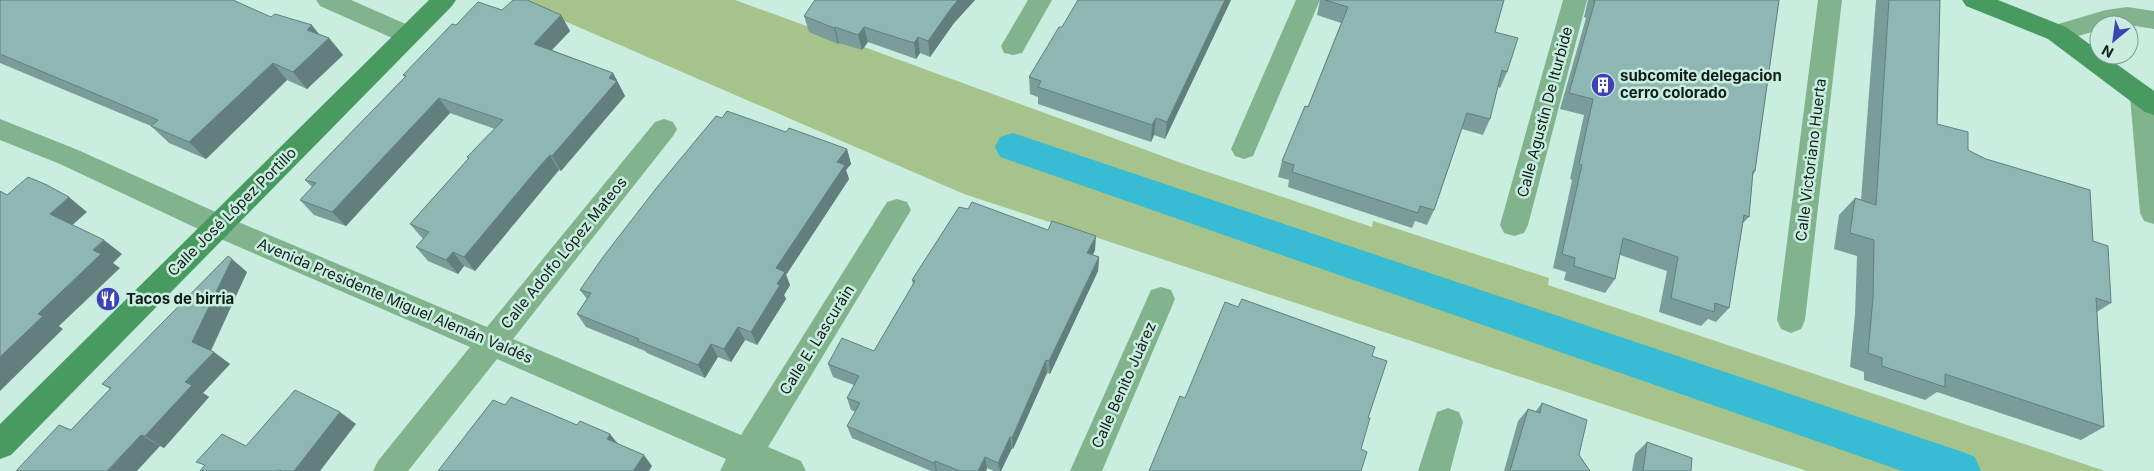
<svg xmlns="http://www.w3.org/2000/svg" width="2154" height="471" font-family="Inter,sans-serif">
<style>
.green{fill:#a5c38a}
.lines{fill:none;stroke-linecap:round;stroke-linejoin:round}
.canal{fill:#38bcd3;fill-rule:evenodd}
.street{fill:#81b38c;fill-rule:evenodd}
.secondary{fill:#499a60;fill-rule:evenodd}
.wall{fill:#7a9d9a}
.shaded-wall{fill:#637f7d}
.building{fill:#8eb6b3;stroke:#637f7d}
.labels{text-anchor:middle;stroke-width:5;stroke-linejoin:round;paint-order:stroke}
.poi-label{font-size:15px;font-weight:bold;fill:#0f1d18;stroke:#c9eee0;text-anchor:start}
.street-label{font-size:15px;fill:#0f1d18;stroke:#c9eee0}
</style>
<rect width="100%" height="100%" fill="#c9eee0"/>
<!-- green -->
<path class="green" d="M516 0H735L1187 165 1372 227 1373 221 1549 278 1548 285 2105 471H1807L964 194Z"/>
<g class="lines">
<!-- canal -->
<path class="canal" d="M1013 133 1960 451 1975 457 1981 471H1902L1000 157 995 147 1000 137Z"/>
<!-- street -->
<path class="street" d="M316 0H351L417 29 420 35 417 41 408 44 399 41 320 6Z
M1028 0H1052L1022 53 1013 55 1004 53 1001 46Z
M1296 0H1320L1253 156 1244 159 1235 156 1231 149Z
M1563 0H1587L1528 225 1524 233 1514 236 1504 233 1500 225Z
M1818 0H1842L1805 320 1801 329 1791 333 1781 329 1777 320Z
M2127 7 2154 11V29L2129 25H2099V30L2057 42 2048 39 2045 33 2048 27 2106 10Z
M2143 86 2152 89 2154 93V224L2144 221 2140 213 2130 96 2134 89Z
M0 119 78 150 229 218 487 327 655 122 664 119 673 122 677 129 673 136 513 339 741 435 887 202 897 199 907 202 911 210 768 447 801 461 806 471H720L726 459 497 359 408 471H373L378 461 470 347 209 234 60 164 0 140Z
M1161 287 1171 290 1175 299 1102 471H1070L1151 290Z
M1448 408 1459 412 1463 422 1450 471H1418L1437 412Z"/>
<!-- secondary -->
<path class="secondary" d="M429 0H456L452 6 11 455 0 459V424Z
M1962 0H1998L2066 27 2099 51V55H2104L2154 91V115L2145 112 2048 39 1966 6Z"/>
</g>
<!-- wall -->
<path class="wall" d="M0 0 271 17 329 38 343 55 307 89 287 80 206 159 169 143 151 126 0 63Z
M815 0H975L954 23 930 57 920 53 916 59 868 42 862 50 839 43 838 44 809 32 804 16Z
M1231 0 1165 139 1154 135 1151 142 1038 104V97L1030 94 1029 77 1062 27Z
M1320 0H1504L1495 32 1507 72 1500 88 1498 87 1490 119 1483 135 1462 129 1434 210 1427 225 1415 221 1412 228 1288 187 1289 180 1278 177 1282 161 1308 107 1341 23 1317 15Z
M1588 0H1779L1755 171 1753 175 1749 217 1743 223 1729 308 1716 322 1708 319 1701 326 1659 312 1667 271 1620 255 1615 279 1605 293 1564 280 1566 272 1553 268 1572 180 1570 179 1584 115 1560 109 1586 18 1584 17Z
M1876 0H1940L1937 124 1968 150 2093 241 2111 303 2097 312 2104 427 2081 440 1937 392 1925 400 1864 380V372L1850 367 1855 314 1857 256 1834 249 1839 215 1855 198 1861 200Z
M502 10 561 15 570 31 552 50 613 73 625 96 561 171 559 170 549 182 475 271 464 266 458 274 428 261 416 247 423 239 410 224 468 159 467 157 495 129 450 113 346 226 314 215 300 200 312 187 305 180 405 77 403 75 456 25Z
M722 118 786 132 847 149 851 164 846 170 849 179 786 275 790 285 784 295 786 299 757 345 745 340 731 362 718 357 705 378 647 353 645 351 586 327 577 314 587 299 580 290Z
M1095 250 1093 255 1099 257 1098 271 1050 374 1047 373 1013 449 1012 448 1001 471H994L987 468 986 471H931L852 438 847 426 856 412 851 410 847 398 854 385 833 377 828 364 874 351 913 285 912 280Z
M247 272 211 351 230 364 203 393 209 397 164 448 160 446 71 430 110 389 102 384Z
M1542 403 1579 455 1590 471H1504L1518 421 1528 409 1535 412Z
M1647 442 1691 471H1632L1635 454Z"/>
<!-- shaded-wall -->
<path class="shaded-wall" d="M958 0H975L954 23 930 57 928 41 952 7Z
M1225 0H1231L1165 139 1167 122Z
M561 15 570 31 543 59 534 44Z
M312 25 325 42 329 38 343 55 307 89 293 72 307 30Z
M835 27 839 43 838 44 834 28Z
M864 27 868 42 862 50 858 35Z
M918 37 920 53 916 59 914 43Z
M273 63 287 80 206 159 189 142Z
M613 73 625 96 561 171 552 156Z
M439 98 450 113 346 226 332 212Z
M1156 118 1154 135 1151 142 1152 125Z
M847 149 851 164 846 170 849 179 786 275 790 285 784 295 786 299 757 345 751 332 777 284 776 268 837 162Z
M550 155 559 170 549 182 475 271 464 257 539 167Z
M69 197 87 212 69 228 50 214Z
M1096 236 1095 250 1087 266V253Z
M104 240 122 254 113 263 120 268 59 326 63 329 0 391V357L93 250Z
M453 252 464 266 458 274 446 260Z
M1099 257 1098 271 1050 374 1049 361Z
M232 259 247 272 209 354 192 342Z
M738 327 745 340 731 362 724 349Z
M711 344 718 357 705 378 698 365Z
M214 352 230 364 203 393 209 397 164 448 145 436 185 382Z
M1046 360 1047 373 1013 449 1012 438Z
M340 412 356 424 320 471H294Z
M610 434 619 445 607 439Z
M141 435 160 446 137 471H107Z
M1010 437 1012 448 1001 471H1000L998 463Z
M644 455 652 466 649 471H633Z
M985 457 987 468 986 471H978Z
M935 461 937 471H936L934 463Z"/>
<!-- building -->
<path class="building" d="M0 0H233L271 17 275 14 312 25 307 30 329 38 293 72 273 63 189 142 151 126 158 120 0 54Z
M513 0H527L561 15 534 44 613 73 609 78 617 81 552 156 550 155 539 167 464 257 453 252 446 260 416 247 429 232 410 224 469 158 467 157 503 120 439 98 332 212 300 200 316 183 305 180 406 76 403 75 452 24 456 25 478 2 502 10Z
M815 0H958L952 7 928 41 918 37 914 43 864 27 858 35 835 27 834 28 804 16Z
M1078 0H1225L1167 122 1156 118 1152 125 1038 87 1041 81 1029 77 1059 27H1062Z
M1325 0H1504L1495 32 1518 38 1507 72 1502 70 1490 119 1467 113 1434 210 1420 206 1418 213 1292 172 1294 165 1282 161 1305 106 1308 107 1348 7Z
M1593 0H1779L1755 171H1753L1749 217 1744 215 1729 308 1715 303 1714 312 1671 298 1678 257 1623 238 1615 279 1574 266 1575 258 1562 254 1582 165 1579 164 1593 99 1569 93 1595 1H1593Z
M1889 0H1940L1937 124 1968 132V150L1986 159 2090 190 2093 241 2108 246 2111 303 2096 298 2104 427 1945 374V387L1882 366V358L1868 353 1873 298 1874 240 1850 233 1855 198 1876 205Z
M727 111 786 132 789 128 847 149 837 162 845 165 776 268 785 272 777 284 780 285 751 332 738 327 724 349 711 344 698 365 638 341 639 339 577 314 591 293 580 290 603 257 658 186 716 116 722 118Z
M28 177 47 185 69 197 50 214 104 240 93 250 101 254 38 314 43 316 0 357V191L7 195Z
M972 202 1048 230 1052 221 1096 236 1087 253 1099 257 1049 361 1046 360 1012 438 1010 437 998 463 985 457 978 471H960L935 461 934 463 847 426 860 403 847 398 859 376 828 364 842 338 874 351 915 281 912 280 959 207 968 209Z
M228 256 232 259 192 342 214 352 185 382 192 385 145 436 141 435 107 471H16L59 425 71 430 111 388 102 384Z
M1242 299 1375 347 1372 356 1387 361 1368 418H1370L1361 449 1367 452 1361 471H1149L1180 396 1185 398 1225 302 1238 307Z
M295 390 340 412 294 471H282L279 470 277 471H200L205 465 196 462 222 434 246 446Z
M511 397 577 425 580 421 610 434 607 439 644 455 633 471H438L493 400 505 405Z
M1542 403 1587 420 1579 455 1590 471H1510L1528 409 1540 413Z
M1647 442 1692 458 1691 471H1643Z"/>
<!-- icons -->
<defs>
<g id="building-disc" transform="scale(1.25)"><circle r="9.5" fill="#3b43b7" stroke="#c9eee0"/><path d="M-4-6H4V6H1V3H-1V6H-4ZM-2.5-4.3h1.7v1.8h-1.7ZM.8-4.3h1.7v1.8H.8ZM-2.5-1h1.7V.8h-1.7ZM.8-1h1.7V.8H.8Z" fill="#fff"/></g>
<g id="restaurant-disc" transform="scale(1.25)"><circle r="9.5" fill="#3b43b7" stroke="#c9eee0"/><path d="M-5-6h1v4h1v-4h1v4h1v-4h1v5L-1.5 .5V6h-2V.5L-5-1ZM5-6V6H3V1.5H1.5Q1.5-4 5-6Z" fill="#fff"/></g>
</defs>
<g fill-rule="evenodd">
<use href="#building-disc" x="1603" y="85"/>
<use href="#restaurant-disc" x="108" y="299"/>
</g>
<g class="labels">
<!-- poi labels -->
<g class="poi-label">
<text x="1620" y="81">subcomite delegacion<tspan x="1620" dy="17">cerro colorado</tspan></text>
<text x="126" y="304">Tacos de birria</text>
</g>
<!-- street labels -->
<g class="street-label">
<text transform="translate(1545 112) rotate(-75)" y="5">Calle Agustín De Iturbide</text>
<text transform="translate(1811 160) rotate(-83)" y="5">Calle Victoriano Huerta</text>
<text transform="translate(232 212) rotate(-45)" y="5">Calle José López Portillo</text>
<text transform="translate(564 253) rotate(-51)" y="5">Calle Adolfo López Mateos</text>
<text transform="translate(395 301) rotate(23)" y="5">Avenida Presidente Miguel Alemán Valdés</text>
<text transform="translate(817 340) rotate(-58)" y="5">Calle E. Lascuráin</text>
<text transform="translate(1124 385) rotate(-66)" y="5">Calle Benito Juárez</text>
</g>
</g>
<!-- north arrow -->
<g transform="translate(2114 40) rotate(209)"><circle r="24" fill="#c9eee0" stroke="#7f9a90"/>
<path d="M0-4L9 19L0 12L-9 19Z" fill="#3b43b7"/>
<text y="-8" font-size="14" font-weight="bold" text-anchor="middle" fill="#0f1d18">N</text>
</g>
</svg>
